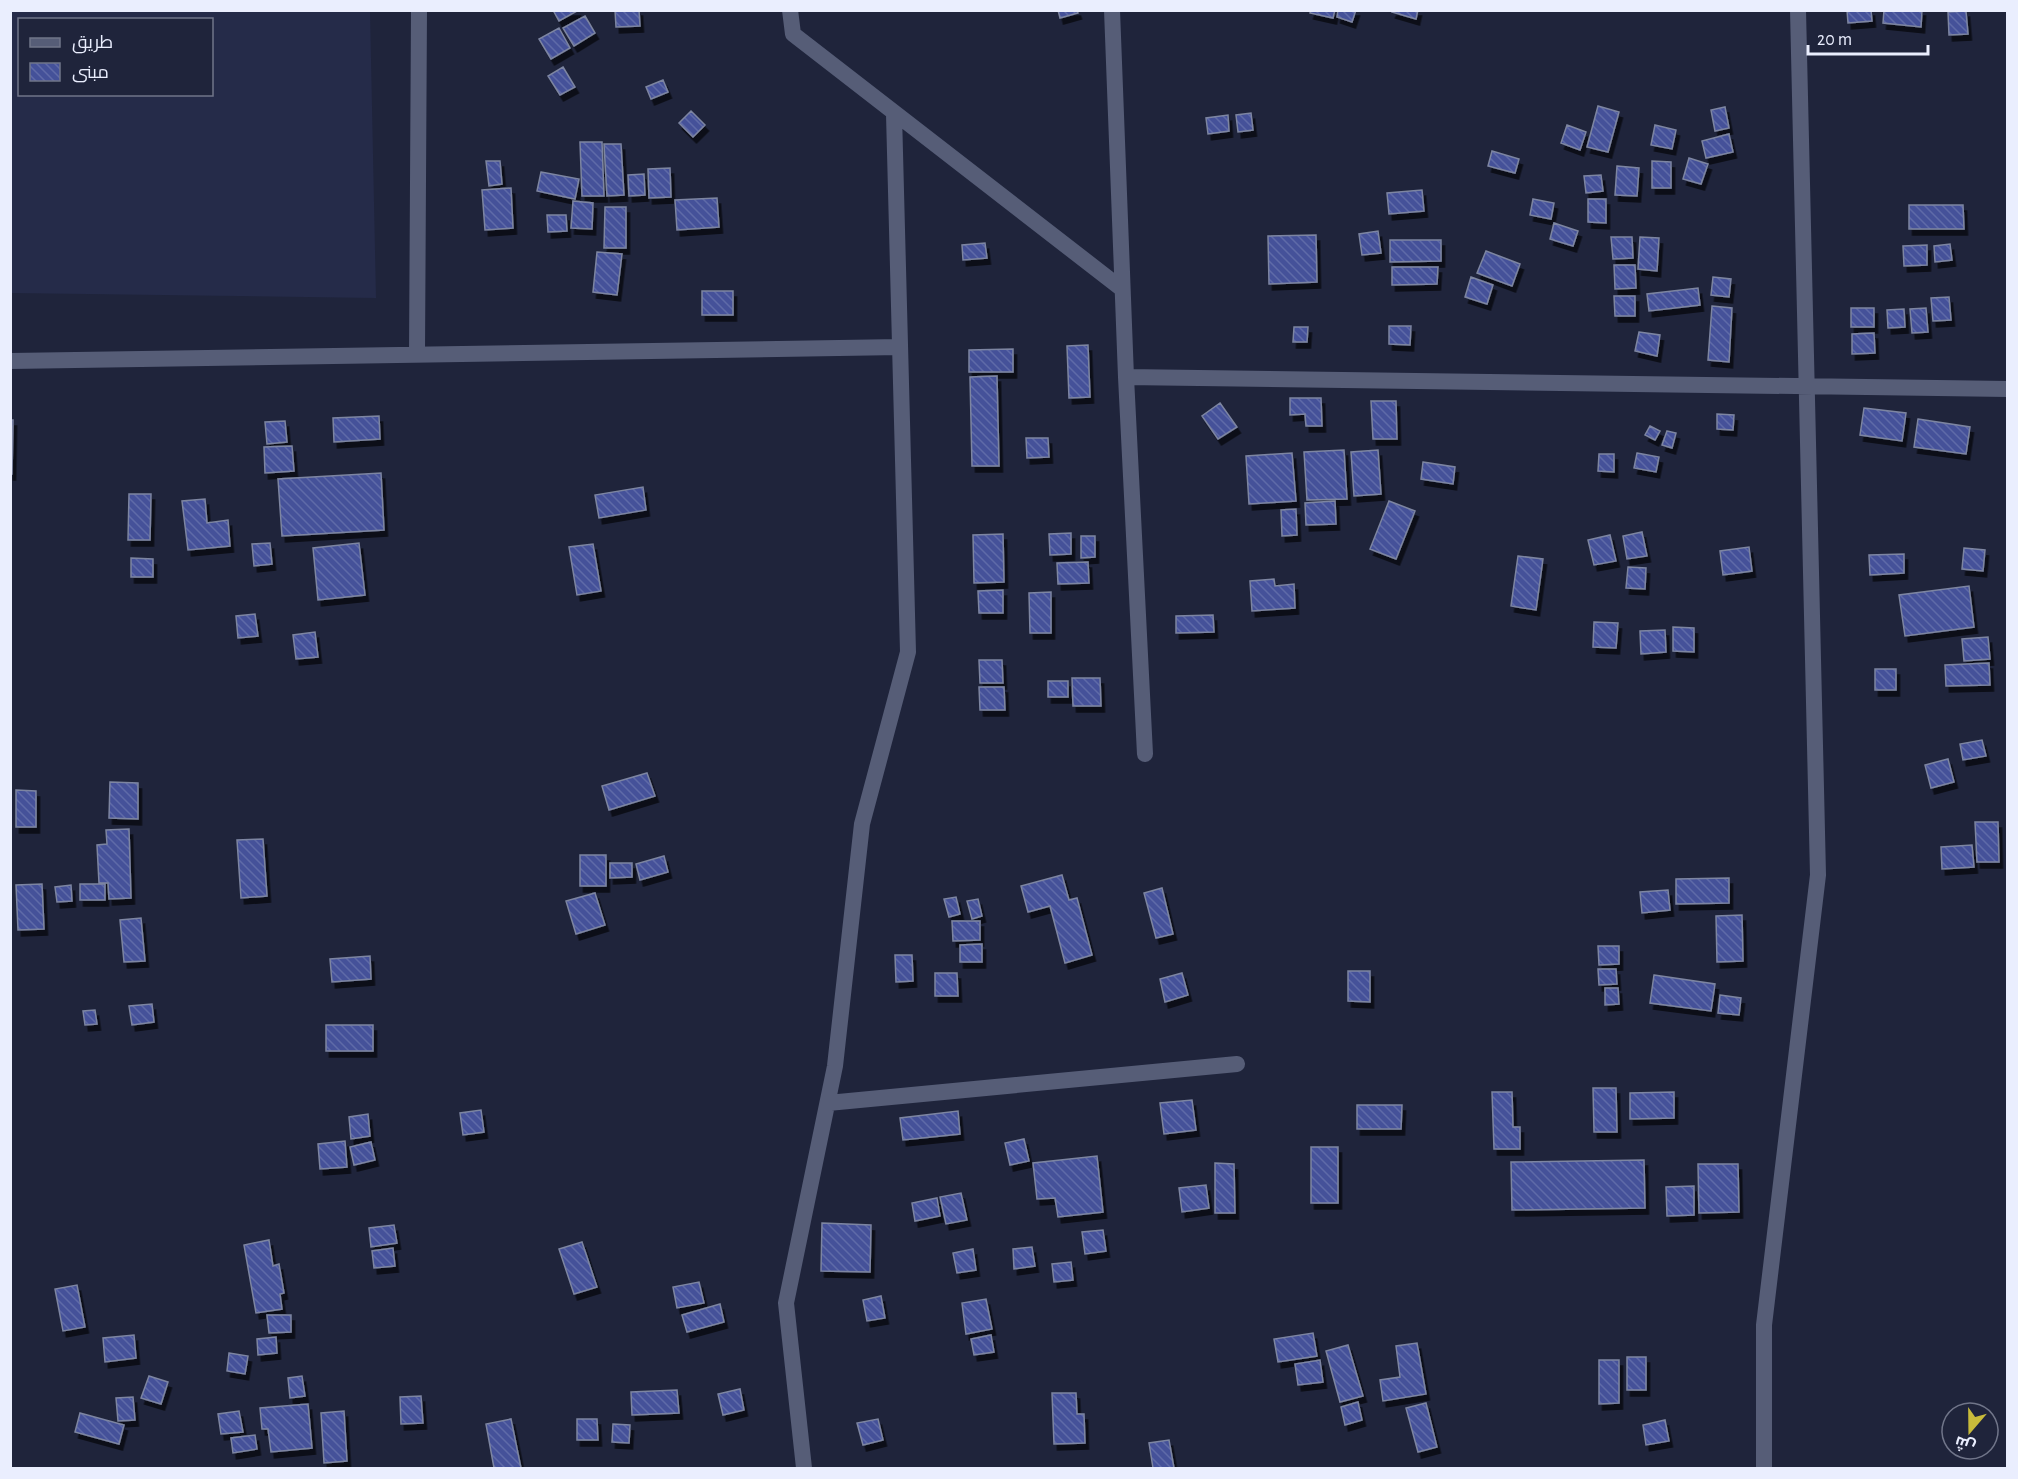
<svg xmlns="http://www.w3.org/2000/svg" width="2018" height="1479" font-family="'Alegreya Sans',Cairo,sans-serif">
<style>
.built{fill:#252b49;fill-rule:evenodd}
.building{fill:url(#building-back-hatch);stroke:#7d85a1;stroke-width:1.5;filter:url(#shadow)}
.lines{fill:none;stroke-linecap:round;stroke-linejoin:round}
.minor{stroke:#565d77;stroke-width:16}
</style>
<defs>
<pattern id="building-back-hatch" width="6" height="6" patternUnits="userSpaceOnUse" patternTransform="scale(1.5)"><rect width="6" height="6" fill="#445199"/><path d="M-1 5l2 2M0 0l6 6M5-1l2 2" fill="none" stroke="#5f6aa8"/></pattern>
<filter id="shadow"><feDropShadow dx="3.5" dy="6" stdDeviation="0" flood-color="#0009"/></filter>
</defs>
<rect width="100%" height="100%" fill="#1f243b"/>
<!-- built -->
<path class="built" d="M11 10 370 11 376 298 11 293ZM20 20H212V94H20Z"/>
<!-- building -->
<path class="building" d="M553 10H577V11L559 21Z
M615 10H639L640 26 616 27Z
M1058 10H1077L1078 13 1060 18Z
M1311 10H1335L1333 18 1310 13Z
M1338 10H1356L1352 22 1337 17Z
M1393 10H1418L1416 19 1392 12Z
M1847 10H1871L1872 21 1848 23Z
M1884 10H1922L1921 27 1883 23Z
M1966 11 1968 34 1949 35 1948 12Z
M585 16 595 33 574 46 563 28Z
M559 28 570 48 551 59 539 39Z
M563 67 575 87 560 95 548 76Z
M663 80 668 92 651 99 646 87Z
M1598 106 1619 112 1608 152 1587 147Z
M1725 107 1729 128 1715 131 1711 110Z
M691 111 705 125 693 137 679 123Z
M1251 113 1253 130 1238 132 1236 115Z
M1228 115 1229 131 1208 134 1206 118Z
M1567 125 1586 132 1580 150 1561 143Z
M1655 125 1676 130 1672 149 1651 145Z
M1729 134 1733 152 1706 158 1702 141Z
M580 142H602L604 196H582Z
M604 144H621L624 195 607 196Z
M1492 151 1519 159 1515 173 1488 166Z
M1689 158 1708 164 1701 184 1683 179Z
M486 161H500L502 184 489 186Z
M1652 161 1671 162V188H1652Z
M1617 166 1639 168 1637 196 1615 195Z
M670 168 671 197 649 198 648 169Z
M541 172 579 179 575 199 537 191Z
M644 174 645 195 629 196 628 175Z
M1601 175 1603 191 1586 193 1584 176Z
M511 188 513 228 485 230 482 190Z
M1422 190 1424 211 1389 214 1387 193Z
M717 198 719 227 677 230 675 200Z
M1533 199 1554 203 1551 219 1530 215Z
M1588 199H1606V223L1588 222Z
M573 201 593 203 592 229 571 228Z
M1909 205H1963L1964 229H1909Z
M605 207H626V248H604Z
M547 215H566L567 231 548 232Z
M1554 223 1578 231 1573 246 1550 239Z
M1378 231 1381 253 1362 255 1359 234Z
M1316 235 1317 282 1269 284 1268 236Z
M1611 237H1632L1633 258 1613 259Z
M1640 237 1659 238 1657 271 1638 269Z
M1390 240H1441V261L1390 262Z
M985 243 987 258 963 260 962 245Z
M1950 244 1952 260 1935 262 1934 246Z
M1927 245V265L1904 266 1903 246Z
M1486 251 1520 264 1512 286 1477 273Z
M597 252 622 254 617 295 593 292Z
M1614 265H1635L1636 288 1615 289Z
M1392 267H1438L1437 284 1392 285Z
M1471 277 1493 285 1487 304 1465 297Z
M1713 277 1731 279 1729 297 1711 295Z
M1698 288 1700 305 1649 311 1647 294Z
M702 291H733V315H702Z
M1614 296H1635V316H1615Z
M1949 297 1951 320 1933 321 1931 298Z
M1712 306 1732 308 1729 362 1708 360Z
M1851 308H1874V327H1851Z
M1926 308 1928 332 1912 333 1910 309Z
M1904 309 1905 327 1888 328 1887 310Z
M1389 326H1411L1410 345 1389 344Z
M1294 327H1308L1307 342H1293Z
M1639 332 1660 335 1657 356 1635 351Z
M1874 333 1875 353 1852 354V334Z
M1088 345 1090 397 1069 398 1067 346Z
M1013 349V372H969V350Z
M997 376 999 466H972L970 377Z
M1290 398H1321L1322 426H1306L1305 414 1290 415Z
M1371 401H1396L1397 439H1373Z
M1220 403 1237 427 1218 439 1202 416Z
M1864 408 1906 413 1902 441 1860 435Z
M1717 414 1734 415 1733 430 1717 429Z
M379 416 380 439 334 442 333 418Z
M1918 419 1970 427 1966 454 1914 447Z
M10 420H13L12 474H10Z
M285 421 287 442 267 444 265 422Z
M1650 426 1660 431 1655 440 1645 435Z
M1667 431 1676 433 1672 448 1662 445Z
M1026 438H1048L1049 457 1027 458Z
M292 446 294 471 265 473 264 447Z
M1344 450 1347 499 1307 500 1304 452Z
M1378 450 1381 494 1354 496 1351 452Z
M1292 453 1296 501 1249 504 1246 456Z
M1637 453 1659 457 1656 472 1634 468Z
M1599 454H1614V472L1598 471Z
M1423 462 1455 467 1453 484 1421 479Z
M381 473 384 530 282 536 278 479Z
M643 487 646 510 599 518 595 495Z
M129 494H151L150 540H128Z
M205 499 207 523 228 520 230 546 188 550 182 501Z
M1335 501 1336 524 1306 525 1305 503Z
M1389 501 1415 511 1396 559 1370 549Z
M1296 509 1297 535 1282 536 1281 510Z
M1642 532 1647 556 1627 559 1623 536Z
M1071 533V554L1050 555 1049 534Z
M1003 534 1004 582 974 583 973 535Z
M1610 535 1616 561 1594 565 1588 540Z
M1081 536H1095V557L1081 558Z
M270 543 272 564 254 566 252 544Z
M359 543 365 595 318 600 313 548Z
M593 544 601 591 577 595 569 547Z
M1749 547 1752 571 1723 575 1720 551Z
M1964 548 1985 550 1983 571 1962 569Z
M1904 554V573L1870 575 1869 555Z
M1518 556 1543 559 1536 610 1511 606Z
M131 558 153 559V577H131Z
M1088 562 1089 583 1058 584 1057 563Z
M1628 567 1646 568 1645 589 1626 588Z
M1274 579 1275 586 1294 584 1295 608 1252 611 1250 581Z
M1969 586 1974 627 1905 636 1899 595Z
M1003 590V613H979L978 591Z
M1051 592V633H1030L1029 593Z
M255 614 258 636 238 638 236 616Z
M1213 615 1214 632 1176 633V616Z
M1594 622 1618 623 1616 648 1593 647Z
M1673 627 1694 628V652L1673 651Z
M1665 630 1666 652 1641 654 1640 631Z
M315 632 318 657 296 659 293 635Z
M1988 637 1990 659 1964 661 1962 639Z
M979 660H1002L1003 683H980Z
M1989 663 1990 685 1946 686 1945 665Z
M1875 669H1896V690H1875Z
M1072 678H1100L1101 706H1073Z
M1048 681H1068V697H1048Z
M979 687H1004L1005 710H980Z
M1982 740 1986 756 1963 760 1960 744Z
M1948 759 1954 782 1931 788 1925 765Z
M647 773 655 796 609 810 602 786Z
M110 782 138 783V819L109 818Z
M16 790 36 791V827H16Z
M1975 822H1998L1999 862H1977Z
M129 829 131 898 109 899 108 883H99L97 845 107 844 106 830Z
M263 839 267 896 241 898 237 840Z
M1972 845 1974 867 1942 869 1941 847Z
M580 855H606V886H580Z
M664 856 668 872 640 880 636 864Z
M610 863H632V877L610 878Z
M1062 875 1069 900 1077 898 1092 955 1065 963 1050 906 1028 912 1021 886Z
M1729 878V903L1676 904V879Z
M42 884 44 929 18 930 16 885Z
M80 884H105V900H80Z
M71 885 72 901 57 902 55 887Z
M1162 888 1173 934 1156 938 1144 893Z
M1668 890 1670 910 1642 913 1640 892Z
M595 893 605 925 576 934 566 901Z
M956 897 960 914 949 917 944 899Z
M978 899 982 916 972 919 967 901Z
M1742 915 1743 961 1717 962 1716 916Z
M141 918 145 961 124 962 120 920Z
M952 921H980V940L953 941Z
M982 944V962H960V945Z
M1598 946H1619V964L1599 965Z
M895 955H912L913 981 896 982Z
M370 956 371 979 332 982 330 959Z
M1598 969H1616L1617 984 1599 985Z
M1348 971H1370V1002L1348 1001Z
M935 973H957L958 996H935Z
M1182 973 1188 995 1165 1002 1160 979Z
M1654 975 1715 984 1711 1011 1650 1003Z
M1605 988H1618L1619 1004 1605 1005Z
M1720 995 1741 998 1739 1015 1718 1013Z
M152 1004 154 1022 132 1025 129 1006Z
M95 1010 97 1024 85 1025 83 1011Z
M326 1025H373V1051H326Z
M1593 1088H1616L1617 1132H1594Z
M1492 1092H1512L1513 1127H1520V1149H1494Z
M1674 1092V1118L1630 1119V1093Z
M1192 1100 1196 1130 1164 1134 1160 1103Z
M1357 1105H1402L1401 1129H1357Z
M481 1110 484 1132 463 1135 460 1113Z
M958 1111 960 1134 903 1140 900 1118Z
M368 1114 370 1136 351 1139 349 1117Z
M1024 1139 1029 1161 1010 1165 1005 1143Z
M345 1141 347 1167 320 1169 318 1144Z
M371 1142 375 1160 354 1165 350 1147Z
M1311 1147H1338V1203H1311Z
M1097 1156 1103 1212 1058 1217 1055 1198 1037 1199 1033 1163Z
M1644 1160 1645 1208 1512 1210 1511 1162Z
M1215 1163 1234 1164 1235 1213H1215Z
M1698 1164H1738L1739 1212 1699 1213Z
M1206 1185 1209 1208 1182 1212 1179 1188Z
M1694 1186V1215L1667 1216 1666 1187Z
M961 1193 967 1220 946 1224 940 1197Z
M937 1198 940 1216 915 1221 912 1203Z
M822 1223 871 1225 870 1272 821 1271Z
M394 1225 397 1243 371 1247 369 1228Z
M1103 1230 1106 1251 1085 1254 1082 1232Z
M269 1240 273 1266 279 1264 284 1293 280 1294 282 1309 256 1313 244 1245Z
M582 1242 597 1287 574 1294 559 1249Z
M1032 1247 1035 1266 1014 1269 1013 1249Z
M393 1248 395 1266 374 1268 372 1251Z
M973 1249 976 1270 957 1273 953 1253Z
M1071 1262 1073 1280 1054 1282 1052 1264Z
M699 1282 704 1303 677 1308 673 1287Z
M77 1285 85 1327 63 1331 55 1289Z
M881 1296 885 1318 867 1321 863 1300Z
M986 1299 992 1329 966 1334 962 1303Z
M720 1304 724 1322 687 1332 682 1315Z
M267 1315H291V1332L269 1333Z
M1313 1333 1317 1356 1278 1362 1274 1339Z
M134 1335 136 1358 105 1362 103 1338Z
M991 1335 994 1352 974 1355 971 1339Z
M276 1337 277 1353 258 1355 257 1339Z
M1417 1343 1426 1394 1383 1401 1380 1380 1400 1377 1396 1346Z
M1348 1345 1363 1396 1340 1402 1326 1351Z
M229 1353 248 1356 245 1374 227 1371Z
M1627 1357H1646V1390H1627Z
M1320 1360 1323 1382 1298 1385 1295 1364Z
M1599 1360H1619V1403L1599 1404Z
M149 1376 168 1382 161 1404 141 1398Z
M302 1376 305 1396 290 1398 288 1378Z
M740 1389 744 1410 723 1415 718 1394Z
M677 1390 679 1413 632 1415 631 1392Z
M1052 1393H1076L1077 1414H1084L1085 1443 1054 1444Z
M421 1396 423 1423 401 1424 400 1397Z
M133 1397 135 1420 118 1421 116 1398Z
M1358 1402 1362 1420 1345 1425 1341 1407Z
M1426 1403 1437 1447 1418 1452 1406 1408Z
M308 1404 312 1448 271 1452 268 1429H262L260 1408Z
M239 1411 243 1432 221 1434 218 1414Z
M344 1411 347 1461 324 1463 321 1413Z
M80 1413 124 1425 119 1444 75 1432Z
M511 1419 521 1468H494L486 1424Z
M577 1419H597L598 1440H577Z
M878 1419 883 1440 863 1445 857 1423Z
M1665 1420 1669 1441 1646 1445 1643 1425Z
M613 1424 630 1425 629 1443 612 1442Z
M255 1435 257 1449 233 1453 231 1438Z
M1169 1440 1174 1468H1153L1149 1443Z"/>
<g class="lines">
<!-- minor -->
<path class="minor" d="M790 10 793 34 1122 289
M1112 10 1126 377 1145 754
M417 354 419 10
M10 361 900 347
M1126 377 2008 389
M828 1103 1237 1064
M804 1468 786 1303 835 1066 862 824 908 652 894 114
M1764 1468V1325L1818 875 1798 10"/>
</g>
<!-- border -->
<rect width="2018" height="1479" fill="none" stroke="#eaeefe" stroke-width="24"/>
<!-- legend -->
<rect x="18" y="18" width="195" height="78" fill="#1f243b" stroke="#707589" stroke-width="1.5"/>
<rect x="30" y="38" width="30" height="9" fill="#565d77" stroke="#707589" stroke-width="1.5"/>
<text x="72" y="48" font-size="18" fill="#eaeefe">طريق</text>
<rect x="30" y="63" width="30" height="18" fill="url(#building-back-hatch)" stroke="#707589" stroke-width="1.5"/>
<text x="72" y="78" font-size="18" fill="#eaeefe">مبنى</text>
<!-- north arrow -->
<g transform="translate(1970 1431) rotate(200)"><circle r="28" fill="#1f243b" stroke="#707589" stroke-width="1.5"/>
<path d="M0-4.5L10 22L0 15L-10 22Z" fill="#c8bb3b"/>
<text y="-9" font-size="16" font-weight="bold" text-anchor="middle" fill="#eaeefe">ش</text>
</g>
<!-- scale -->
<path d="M1808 45v9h120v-9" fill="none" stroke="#eaeefe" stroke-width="3"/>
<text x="1817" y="45" font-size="18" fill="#eaeefe" stroke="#1f243b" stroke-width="4.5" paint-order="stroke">20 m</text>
</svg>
